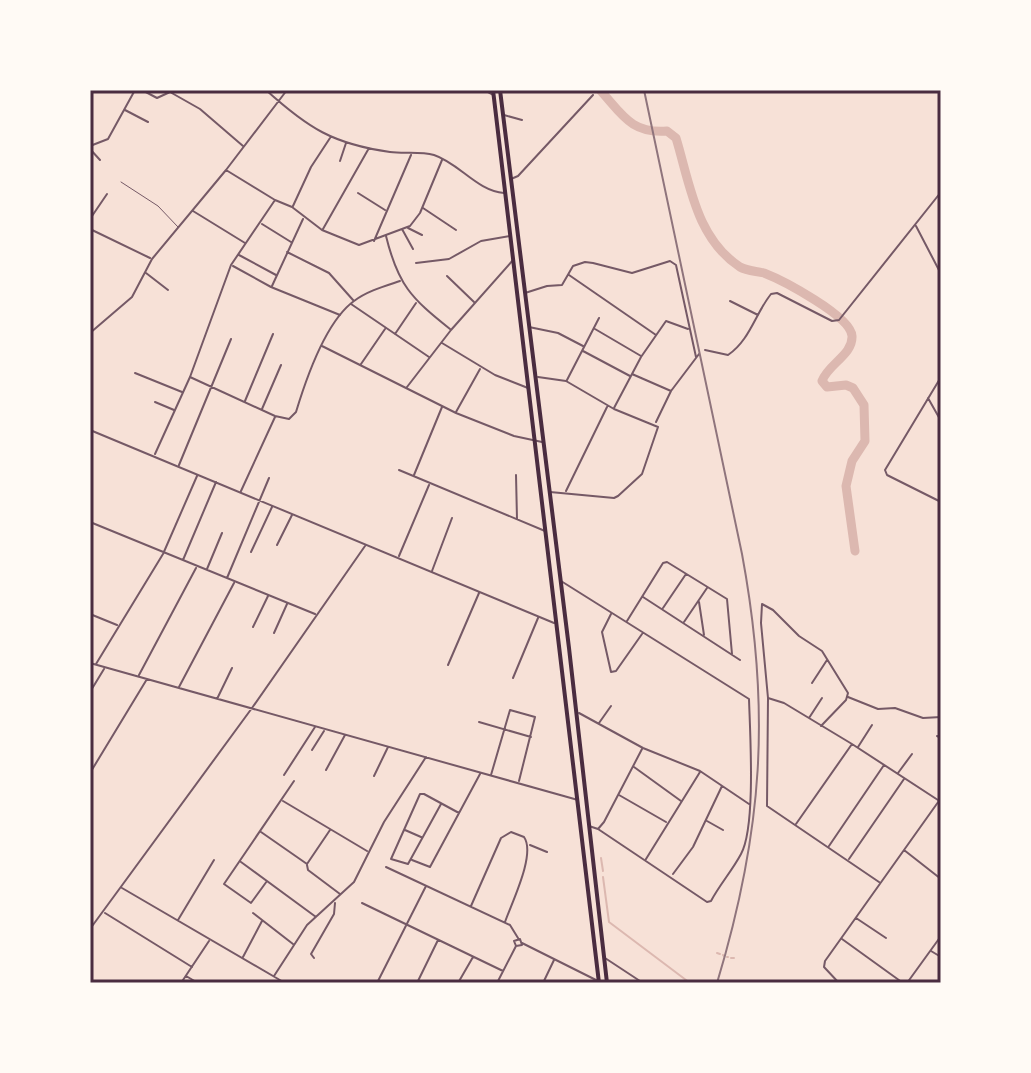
<svg xmlns="http://www.w3.org/2000/svg" width="1031" height="1073" font-family="'Source Sans 3',sans-serif">
<style>
.lines{fill:none;stroke-linecap:round;stroke-linejoin:round}
.stream{stroke:#dcb8b0;stroke-width:2}
.river{stroke:#dcb8b0;stroke-width:9}
.service{stroke:#755966;stroke-width:1}
.minor{stroke:#755966;stroke-width:2}
.trunk{stroke:#4a2c40;stroke-width:4}
.rail{stroke:#8f747c;stroke-width:2}
.neatline{fill:none;stroke:#4a2c40;stroke-width:3}
</style>
<rect width="100%" height="100%" fill="#f7e1d7"/>
<g class="lines">
<!-- stream -->
<path class="stream" d="M601 858 603 871
M603 877 609 922 690 983
M717 953 720 954
M723 955 724 956
M727 957H728
M731 958H734"/>
<!-- river -->
<path class="river" d="M600 90C622 114 631 134 667 131L676 138C690 184 696 238 740 267 747 271 756 271 764 273 782 280 851 316 852 336 853 355 828 364 822 381L827 387 846 385 853 388 864 405 865 441 852 461 846 486 855 551"/>
<!-- service -->
<path class="service" d="M121 182 158 206 178 227"/>
<!-- minor -->
<path class="minor" d="M142 90 157 98 170 92 200 109 243 146
M266 90C308 128 333 144 390 152 404 154 420 151 434 155 459 163 477 191 504 193
M484 90 493 95
M125 110 148 122
M504 115 522 120
M90 146 108 139 135 90
M90 149 100 160
M340 161 346 143
M226 170 275 200 292 207 322 230 359 245 410 226 420 213 442 160
M511 179 518 176 593 95
M358 193 385 210
M293 206 311 167 330 138
M423 208 456 230
M193 211 245 243
M90 219 107 194
M262 224 291 242
M916 226 941 274
M408 228 422 235
M90 229 150 258
M323 229 369 148
M402 229 413 249
M386 236C398 285 411 298 450 329
M374 241 411 155
M287 252 329 273 353 300
M239 255 276 275
M416 263 449 259 481 241 510 236
M233 266 271 287 340 315
M146 273 168 290
M569 275 656 335
M447 276 474 302
M272 286 303 219
M525 293 547 286 562 285 573 266 585 262 593 263 632 273 670 261 676 265 696 357
M730 301 758 315
M351 304 429 357
M529 327 558 333 583 346
M595 329 641 356
M90 333 132 297 152 259 226 170 287 90
M395 334 416 303
M442 343 495 375 528 388
M322 346 456 413 514 436 542 442
M705 350 728 355C750 340 755 314 771 294L777 293 832 321 839 320 941 192
M583 351 630 376
M361 364 385 329
M135 373 182 392
M632 374 671 391
M190 377 275 416 289 419 296 412C306 379 325 322 354 301 367 291 385 286 400 281
M538 377 566 381 614 409 658 427 642 474 618 496 614 498 550 492
M941 377 885 470 887 475 941 502
M567 380 599 318
M407 387 451 330 513 260
M928 398 941 421
M245 401 273 334
M155 402 174 410
M614 408 641 357 666 321 688 329
M262 409 281 365
M456 412 480 369
M656 422 671 391 699 354
M90 430 554 623
M155 454 190 377 231 265 275 200
M179 465 231 339
M399 470 545 531
M414 475 442 407
M516 475 517 519
M241 491 275 417
M566 491 607 407
M90 522 315 614
M277 545 292 515
M251 552 272 507
M399 556 429 485
M183 560 216 482
M207 569 222 533
M432 571 452 518
M227 578 269 478
M561 581 749 699C750 733 756 827 741 854 732 871 720 884 711 901L707 902 598 829
M643 597 740 660
M699 602 704 635
M663 608 686 574
M90 614 117 625
M611 614 602 632 611 672 616 671 642 634
M627 621 663 563 667 562 727 599 732 654
M684 622 707 588
M253 627 268 596
M274 633 287 604
M90 663 578 800
M96 664 163 554 197 476
M448 665 479 593
M139 675 196 568
M513 678 538 618
M812 683 827 660
M179 687 234 583
M90 692 104 669
M848 697 878 709 895 708 923 718 941 717
M768 698 784 703 852 744 941 802
M217 699 232 668
M579 713 643 748 700 771 749 804
M809 718 822 698
M479 722 531 737
M599 723 611 706
M821 726 846 700 848 693 822 651 799 636 773 610 762 604 761 623 768 698 767 806 879 882
M937 736 941 738
M858 747 872 725
M312 750 324 731
M634 767 681 801
M326 770 345 735
M90 773 147 679
M898 773 912 754
M284 775 315 727
M491 775 510 710 535 717 519 781
M374 776 388 747
M619 795 666 822
M283 801 367 851
M441 804 408 864 391 859 420 794H424L459 813
M707 821 723 830
M796 824 852 744
M589 826 598 829 604 822 642 749
M405 830 421 837
M261 832 307 864 330 830
M530 845 547 852
M829 846 884 765
M904 850 941 879
M646 859 700 772
M849 859 904 779
M412 860 430 867 480 774
M241 862 316 917
M307 865 308 870 340 894
M386 867 510 925 518 938
M673 874 693 847 722 786
M267 881 251 903 224 884 294 781
M122 888 285 983
M362 903 503 971
M471 906 501 838 511 832 524 837C536 854 512 902 505 922
M105 913 192 967
M253 913 293 944
M856 918 886 938
M178 920 214 860
M90 929 252 708 365 546
M842 939 903 983
M522 943 598 981
M931 951 941 957
M243 957 262 921
M314 958 311 954 334 914 335 903
M605 958 643 983
M186 976 198 983
M274 976 307 925 354 882 384 822 426 757
M181 983 209 941
M377 983 426 886
M417 983 438 940
M458 983 473 957
M497 983 516 946 522 945 520 939 514 941 516 946
M543 983 554 960
M839 983 824 967 825 961 941 798
M907 983 941 936"/>
<!-- trunk -->
<path class="trunk" d="M493 90 599 983
M500 90 569 648 607 983"/>
<!-- rail -->
<path class="rail" d="M644 90 742 554C771 710 763 831 717 983"/>
</g>
<!-- border -->
<rect width="1031" height="1073" fill="none" stroke="#fffaf5" stroke-width="184"/>
<rect x="92" y="92" width="847" height="889" class="neatline"/>
</svg>
